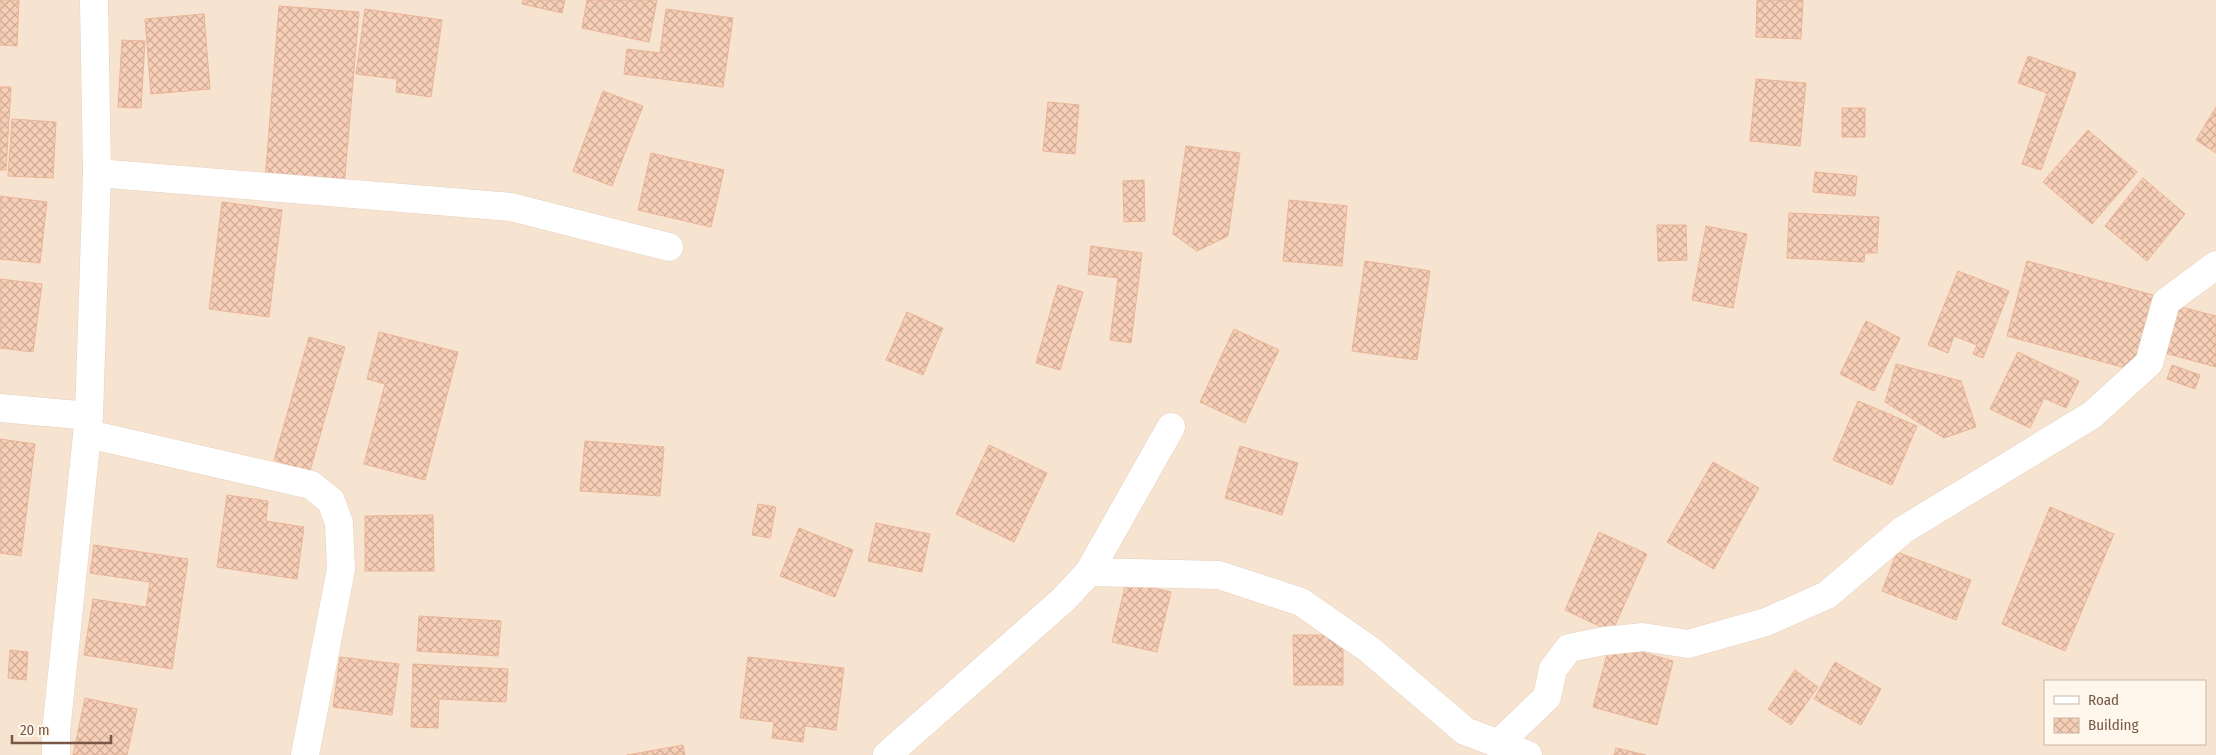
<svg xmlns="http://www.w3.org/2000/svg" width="2216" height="755" font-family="'Fira Sans Condensed',sans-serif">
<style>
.residential{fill:#f7e4d0;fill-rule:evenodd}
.building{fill:url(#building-cross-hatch);stroke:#ebb496}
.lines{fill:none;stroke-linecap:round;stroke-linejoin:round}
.minor-casing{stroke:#e6d0bf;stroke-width:29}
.minor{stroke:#fff;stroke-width:28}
</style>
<defs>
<pattern id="building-cross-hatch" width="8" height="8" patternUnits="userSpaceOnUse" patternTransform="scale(1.25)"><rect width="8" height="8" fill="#f7cfb7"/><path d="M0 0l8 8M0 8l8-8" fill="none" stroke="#cdab97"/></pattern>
</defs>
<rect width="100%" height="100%" fill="#fef3e2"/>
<!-- residential -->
<path class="residential" d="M0 0H2216V755H0ZM2045 681H2205V744H2045Z"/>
<!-- building -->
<path class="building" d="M0 0H19L17 46 0 45Z
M523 0H565L562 13 522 4Z
M587 0H657L649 42 582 28Z
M1757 0H1803L1801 39 1756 37Z
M279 6 359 12 344 187 265 180Z
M365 9 442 20 431 97 396 92 397 79 356 74Z
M666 9 733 18 723 87 624 74 627 49 660 53Z
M204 14 210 89 151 94 145 19Z
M122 40 145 41 141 108 118 107Z
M2028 56 2076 73 2041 170 2022 164 2047 93 2018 83Z
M1756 79 1806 83 1800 146 1750 141Z
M0 87H11L6 170H0Z
M603 91 643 106 612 186 573 171Z
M1048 102 1079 105 1075 154 1043 151Z
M2216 107V153L2196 140Z
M1842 108H1865V137H1842Z
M12 119 56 122 53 178 8 176Z
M2088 130 2137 172 2092 224 2043 182Z
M1186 146 1240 153 1228 236 1197 251 1173 234Z
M651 153 724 170 711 227 638 210Z
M1815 172 1857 176 1855 196 1813 192Z
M2143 178 2185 214 2147 261 2105 226Z
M1144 180 1145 221 1124 222 1123 181Z
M0 196 47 202 40 263 0 259Z
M1289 200 1347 206 1342 266 1283 261Z
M222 202 282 210 269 317 209 309Z
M1789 213 1879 217 1877 253H1865L1864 262 1787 258Z
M1657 225H1686L1687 260 1658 261Z
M1706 226 1747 234 1733 308 1692 300Z
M1091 246 1142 253 1131 343 1110 340 1118 278 1088 274Z
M1365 261 1430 271 1417 360 1352 351Z
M2027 261 2153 295 2133 370 2007 336Z
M1958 271 2009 291 1983 358 1973 354 1977 345 1954 336 1948 353 1928 345Z
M0 279 42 284 33 352 0 348Z
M1058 285 1083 292 1060 370 1036 363Z
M2170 304 2216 316V367L2157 351Z
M907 312 943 328 923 375 886 360Z
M1866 321 1900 338 1874 391 1840 374Z
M1234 329 1279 350 1245 423 1200 402Z
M379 332 458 352 425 480 364 464 385 384 367 379Z
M309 337 345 347 310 471 274 460Z
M2018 352 2079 381 2066 408 2044 398 2030 428 1990 409Z
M1896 364 1961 381 1976 427 1944 438 1885 402Z
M2172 365 2200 375 2195 389 2167 379Z
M1858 401 1917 426 1892 485 1833 460Z
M0 439 35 444 21 556 0 553Z
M585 441 664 447 660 496 580 491Z
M989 445 1047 473 1014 542 956 514Z
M1240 446 1298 463 1282 515 1225 498Z
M1713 462 1759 488 1714 569 1667 542Z
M227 495 268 501 266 521 304 527 297 579 217 567Z
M758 504 776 507 770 538 752 535Z
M2050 507 2114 534 2065 651 2002 624Z
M433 515 434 571H365V516Z
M876 523 930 534 922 572 868 561Z
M799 528 853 550 835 597 780 576Z
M1599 532 1647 554 1612 632 1565 610Z
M94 545 188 559 172 669 84 655 93 599 146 607 150 582 90 573Z
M1897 552 1971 580 1956 620 1882 591Z
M1126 582 1171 592 1157 652 1112 642Z
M419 616 501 621 498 656 417 651Z
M1293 635H1343V685H1294Z
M1610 643 1673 661 1657 725 1593 707Z
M10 650 28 652 26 680 8 678Z
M340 657 399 664 392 715 333 707Z
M748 657 844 668 836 730 805 726 803 742 772 738 774 722 740 718Z
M1835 662 1881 689 1861 725 1814 699Z
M413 664 508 669 506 702 439 699 438 728 411 727Z
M1795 670 1818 687 1791 725 1768 709Z
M85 698 137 709 127 755H73Z
M683 745 685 755H627Z
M1616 748 1646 755H1614Z"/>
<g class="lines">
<!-- minor casing -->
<g class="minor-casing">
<path id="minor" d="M97 173 511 207 669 247
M0 408 89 416
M88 434 311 485 331 501 339 523 341 569 305 755
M1089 572 1219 575 1301 602 1370 650 1465 731 1528 755
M1498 744 1547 697 1553 669 1569 648 1604 641 1643 637 1688 644 1766 622 1827 595 1903 530 2092 415 2149 363 2166 302 2216 265
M56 755V732L89 416 97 173 94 0
M887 755 1064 599 1089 572 1171 427"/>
</g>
<!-- minor -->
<use href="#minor" class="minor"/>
</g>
<!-- legend -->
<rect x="2044" y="680" width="162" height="65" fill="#fff7eb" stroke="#c9b7a9"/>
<rect x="2054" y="696" width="25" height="8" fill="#ffffff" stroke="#c9b7a9"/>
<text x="2088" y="705" font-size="15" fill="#795746">Road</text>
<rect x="2054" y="718" width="25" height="15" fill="url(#building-cross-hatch)" stroke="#c9b7a9"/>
<text x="2088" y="730" font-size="15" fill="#795746">Building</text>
<!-- scale -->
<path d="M12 735v8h99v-8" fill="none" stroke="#795746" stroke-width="2.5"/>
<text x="20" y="735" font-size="15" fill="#795746" stroke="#fff7eb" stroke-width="4" paint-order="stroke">20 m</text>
</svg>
